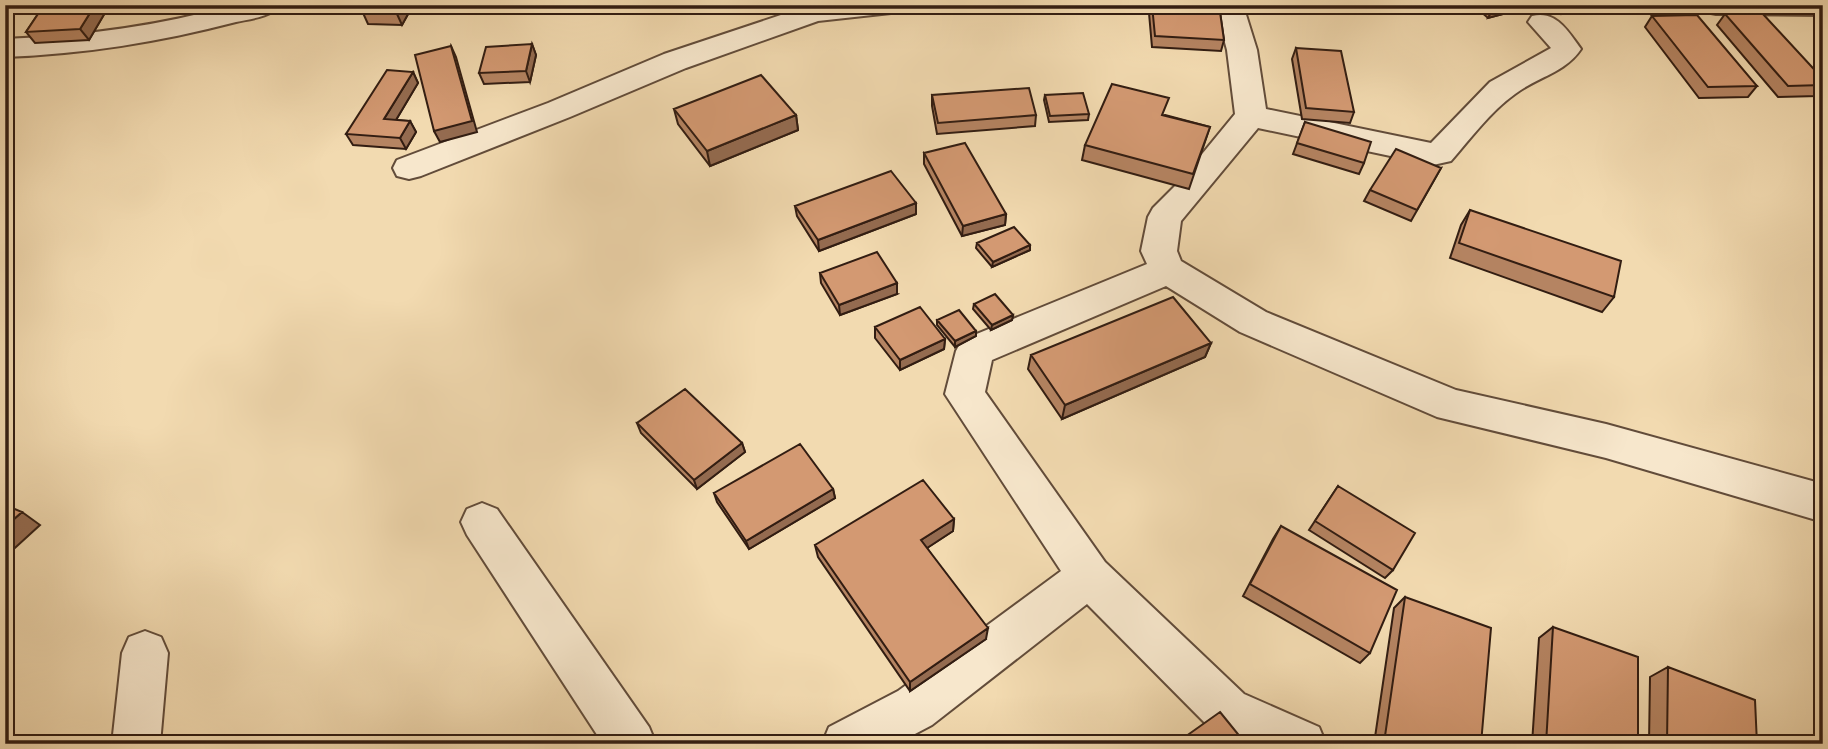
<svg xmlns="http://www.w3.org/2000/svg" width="1828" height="749" font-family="'Old Standard TT',serif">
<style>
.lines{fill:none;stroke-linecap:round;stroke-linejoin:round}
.minor-casing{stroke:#624c3a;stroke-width:4}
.minor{fill:#f7e7cc;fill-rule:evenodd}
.wall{fill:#b58462;stroke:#321d12;stroke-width:2}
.shaded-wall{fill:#946b50;stroke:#321d12;stroke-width:2}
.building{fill:#d39972;stroke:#321d12;stroke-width:2}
</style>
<rect width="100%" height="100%" fill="#f2dab0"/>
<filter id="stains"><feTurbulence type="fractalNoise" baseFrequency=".00286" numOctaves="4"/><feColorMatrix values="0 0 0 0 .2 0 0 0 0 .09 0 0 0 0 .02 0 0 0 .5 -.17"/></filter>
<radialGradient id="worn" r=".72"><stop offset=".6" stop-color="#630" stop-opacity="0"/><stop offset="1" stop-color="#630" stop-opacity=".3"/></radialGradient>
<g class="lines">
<!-- minor casing -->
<g class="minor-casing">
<path id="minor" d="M234 5H280C272 17 249 19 236 22 160 42 84 54 5 57V39C83 36 159 26 234 5Z
M811 5H1141L1137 11 1127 13 900 12 818 21 686 68 570 117 421 176 409 179 397 176 393 168 397 160 548 103 664 54Z
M1215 5H1243L1257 50 1266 109 1431 143 1490 82 1551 48 1528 22 1532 16C1556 10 1568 31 1581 49 1565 73 1537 77 1515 94 1490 112 1471 138 1451 161L1433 165 1258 128 1181 221 1177 251 1181 261 1266 312 1456 390 1606 424 1823 484V522L1606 458 1437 417 1240 332 1166 286 992 360 985 392 1105 562 1244 694 1319 727 1326 744H1246L1210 728 1087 604 932 725 896 744H822L829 727 898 691 1061 571 945 394 956 351 962 340 1147 264 1141 251 1148 217 1153 208 1180 181 1235 114 1227 50Z
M1823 5V15L1716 14 1706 12 1702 6Z
M482 503 497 509 649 727 656 744H603L467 535 461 522 467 509Z
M145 631 161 637 168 653 160 744H112L122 653 129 637Z"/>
</g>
<!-- minor -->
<use href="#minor" class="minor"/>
</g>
<!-- wall -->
<path class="wall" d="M44 5H109V6L89 40 35 43 26 32Z
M367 5H413L402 25 368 24 363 13Z
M1151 5H1219L1224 40 1221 51 1152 47 1149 13Z
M1473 5H1527L1526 8 1488 18Z
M1550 5H1577L1563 13Z
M1725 14 1823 79V90L1818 96 1778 97 1717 25Z
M1652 16 1757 86 1748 97 1699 98 1645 27Z
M532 44 536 55 530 82 484 84 479 73Z
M1296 48 1354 112 1350 123 1302 119 1292 59Z
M413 72 418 83 396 120 410 121 416 132 406 149 353 145 346 134Z
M932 95 1036 115 1035 126 937 134 932 106Z
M1045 95 1089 114 1088 120 1049 122 1044 100Z
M674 109 796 115 798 130 710 166 678 124Z
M1165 115 1210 127 1189 189 1082 160 1085 145Z
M1305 122 1364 163 1359 174 1293 154Z
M924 153 1006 214 1005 225 962 236 924 164Z
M1441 168 1411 221 1364 201 1370 190Z
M795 206 916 214 819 251 797 216Z
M1470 210 1614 297 1602 312 1450 258 1461 225Z
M977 243 1030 245V250L992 267 976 248Z
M820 273 897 294 840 315 821 283Z
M974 304 1013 315 1012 320 991 330 973 309Z
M937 320 976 331V336L955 347 937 325Z
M875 327 945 339 944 349 900 370 875 338Z
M1211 343 1205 357 1062 419 1028 369 1031 355Z
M637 423 742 443 745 452 697 489 641 433Z
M1338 486 1393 570 1385 578 1309 530Z
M833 489 835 498 749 549 717 502 714 493Z
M954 519 953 531 927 548 986 639 910 691 818 557 815 545Z
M1281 526 1370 653 1360 663 1243 596 1273 539Z
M1405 597 1481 744H1374L1394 608Z
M1553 627 1638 744H1532L1539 638Z
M1668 667 1757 744H1649L1650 677Z
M1823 695V744H1819L1814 699Z"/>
<!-- shaded-wall -->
<path class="shaded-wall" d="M95 5 109 6 89 40 80 29Z
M402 5H413L402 25 397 14Z
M1499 5H1527L1526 8 1488 18 1494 7Z
M1567 5H1577L1563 13Z
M532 44 536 55 530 82 526 71Z
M451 46 456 57 477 132 440 142 434 131Z
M413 72 418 83 390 130 384 119Z
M796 115 798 130 710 166 707 151Z
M410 121 416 132 406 149 400 138Z
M916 203V214L819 251 818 240Z
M1006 214 1005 225 962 236 963 226Z
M1030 245V250L992 267 993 262Z
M897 283V294L840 315 839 305Z
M1013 315 1012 320 991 330 992 325Z
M976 331V336L955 347V341Z
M945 339 944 349 900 370V360Z
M1211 343 1205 357 1062 419 1065 405Z
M742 443 745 452 697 489 694 480Z
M833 489 835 498 749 549 746 541Z
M22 512 40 525 5 557V527Z
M954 519 953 531 921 552V540Z
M988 628 986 639 910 691V682Z"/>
<!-- building -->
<path class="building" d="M44 5H95L80 29 26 32Z
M367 5H402L397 14 363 13Z
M1152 5H1219L1224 40 1155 36Z
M1762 13 1823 79V85L1788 86 1725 14Z
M1697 15 1757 86 1708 87 1652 16Z
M532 44 526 71 479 73 486 47Z
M451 46 472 121 434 131 415 55Z
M1296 48 1341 51 1354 112 1306 108Z
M387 70 413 72 384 119 410 121 400 138 346 134Z
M761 75 796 115 707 151 674 109Z
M1112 84 1169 98 1162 115 1210 127 1193 174 1085 145Z
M1029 88 1036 115 938 123 932 95Z
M1083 93 1089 114 1050 116 1045 95Z
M1305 122 1371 142 1364 163 1297 143Z
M965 143 1006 214 963 226 924 153Z
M1396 149 1441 168 1417 210 1370 190Z
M891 171 916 203 818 240 795 206Z
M1470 210 1621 261 1614 297 1459 243Z
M1014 227 1030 245 993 262 977 243Z
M877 252 897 283 839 305 820 273Z
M995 294 1013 315 992 325 974 304Z
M1173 297 1211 343 1065 405 1031 355Z
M920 307 945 339 900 360 875 327Z
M959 310 976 331 955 341 937 320Z
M685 389 742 443 694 480 637 423Z
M800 444 833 489 746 541 714 493Z
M923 480 954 519 921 540 988 628 910 682 815 545Z
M1338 486 1415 533 1393 570 1315 521Z
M5 505 22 512 5 527Z
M1281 526 1397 590 1370 653 1250 584Z
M1405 597 1491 628 1481 744H1405L1385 736Z
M1553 627 1638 657V744H1546Z
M1668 667 1755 700 1757 744H1667Z
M1220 712 1246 744H1175Z"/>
<!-- margin -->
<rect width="1828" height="749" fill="none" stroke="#f2dab0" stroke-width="28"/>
<rect x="7" y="7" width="1814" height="735" fill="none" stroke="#321d12" stroke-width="3.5"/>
<rect x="14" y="14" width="1800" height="721" fill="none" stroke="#321d12" stroke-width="2"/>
<rect width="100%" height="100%" filter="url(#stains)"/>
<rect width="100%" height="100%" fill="url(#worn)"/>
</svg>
